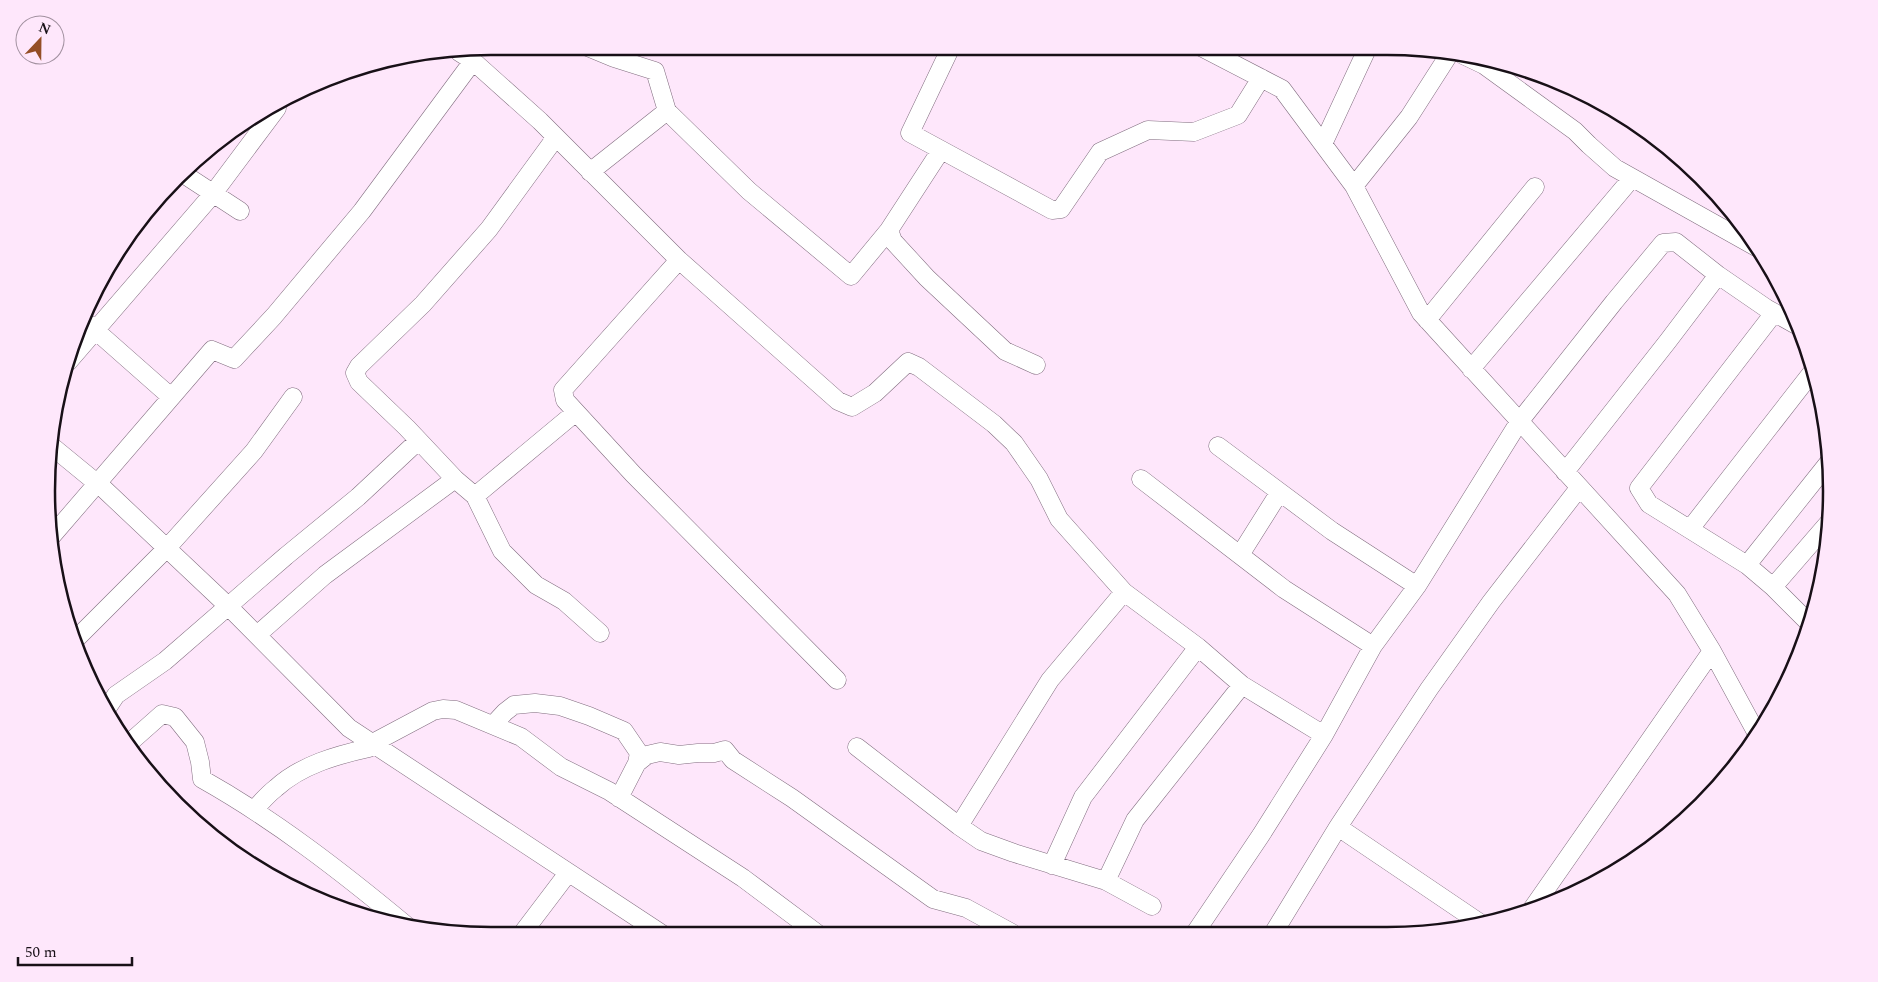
<svg xmlns="http://www.w3.org/2000/svg" width="1878" height="982" font-family="Spectral,serif">
<style>
.lines{fill:none;stroke-linecap:round;stroke-linejoin:round}
.minor-casing{stroke:#816d7f;stroke-width:19}
.minor{stroke:#fff;stroke-width:18}
.rim{fill:none;stroke:#181017;stroke-width:2.5}
</style>
<rect width="100%" height="100%" fill="#fee7fb"/>
<g class="lines">
<!-- minor casing -->
<g class="minor-casing">
<path id="minor" d="M585 46 614 58 655 71 667 111
M951 47 910 133 1052 210 1061 209 1100 152 1148 130 1194 132 1238 115 1261 78
M1201 47 1282 89 1354 186 1421 313 1677 594 1712 651 1756 732
M459 52 473 61 540 121 679 260 563 390 565 400 633 474 837 680
M1463 55 1484 65 1575 131 1589 145 1615 168 1756 247
M556 137 489 229 423 304 359 366 355 373 359 382 407 428 455 479 475 496 576 412
M1323 144 1368 47
M941 150 889 230 893 241 927 278 1005 351 1036 365
M590 172 667 111 749 191 851 276 889 230
M185 175 240 211
M1354 186 1409 117 1450 53
M679 260 838 401 852 407 875 393 908 362 919 367 994 424 1014 443 1039 479 1059 519 1124 592 1198 647 1242 685 1324 735 1261 835 1195 933
M1774 313 1639 488 1649 504 1747 565 1773 587 1810 624
M1427 320 1535 187
M86 322 171 397
M68 362 212 195 277 108
M1471 369 1632 178
M1218 446 1332 531 1417 586
M54 448 104 489 228 606 349 728 662 934
M1565 472 1668 341 1718 275 1766 308 1798 326
M1141 479 1284 589 1373 646
M475 496 502 551 536 585 564 601 600 633
M1690 529 1813 371
M51 537 212 350 234 359 274 316 362 211 473 61
M1240 555 1279 493
M1747 565 1829 462
M1773 587 1831 520
M257 635 325 575 455 479
M75 640 167 548 254 451 293 397
M106 710 116 695 165 661 286 556 358 497 418 441
M493 725 505 712 514 705 535 703 560 706 589 716 624 731 639 753 637 763 619 798
M1324 735 1373 646 1417 586 1519 422 1614 302 1663 243 1676 242 1718 275
M127 745 162 714 175 717 195 742 200 762 202 779C275 820 342 872 407 926
M857 747 959 826 1050 680 1124 592
M637 763 647 755 660 752 679 755 698 753H714L725 750 733 760 792 798 933 899 966 908 1012 933
M254 810C261 802 268 794 276 788 301 765 337 755 369 748L371 744 433 711 443 709 456 710 521 737 561 767 609 791 743 878 818 934
M959 826 981 841 1014 853 1106 881 1152 906
M1338 827 1480 923
M1052 865 1083 797 1198 647
M1106 881 1135 820 1242 685
M1532 909 1712 651
M1274 932 1338 827 1429 689 1491 602 1579 488
M521 935 568 873"/>
</g>
<!-- minor -->
<use href="#minor" class="minor"/>
</g>
<!-- crop -->
<path d="M0 0H1878V982H0ZM491 55H1387A436 436 0 0 1 1823 491V491A436 436 0 0 1 1387 927H491A436 436 0 0 1 55 491V491A436 436 0 0 1 491 55Z" fill="#fee7fb" fill-rule="evenodd"/>
<path class="rim" d="M491 55H1387A436 436 0 0 1 1823 491V491A436 436 0 0 1 1387 927H491A436 436 0 0 1 55 491V491A436 436 0 0 1 491 55Z"/>
<!-- north arrow -->
<g transform="translate(40 40) rotate(22)"><circle r="24" fill="#fee7fb" stroke="#a291a0"/>
<path d="M0-4L9 19L0 12L-9 19Z" fill="#944e26"/>
<text y="-8" font-size="14" font-weight="bold" text-anchor="middle" fill="#181017">N</text>
</g>
<!-- scale -->
<path d="M18 957v8h114v-8" fill="none" stroke="#181017" stroke-width="2.5"/>
<text x="25" y="957" font-size="15" fill="#181017" stroke="#fee7fb" stroke-width="4" paint-order="stroke">50 m</text>
</svg>
